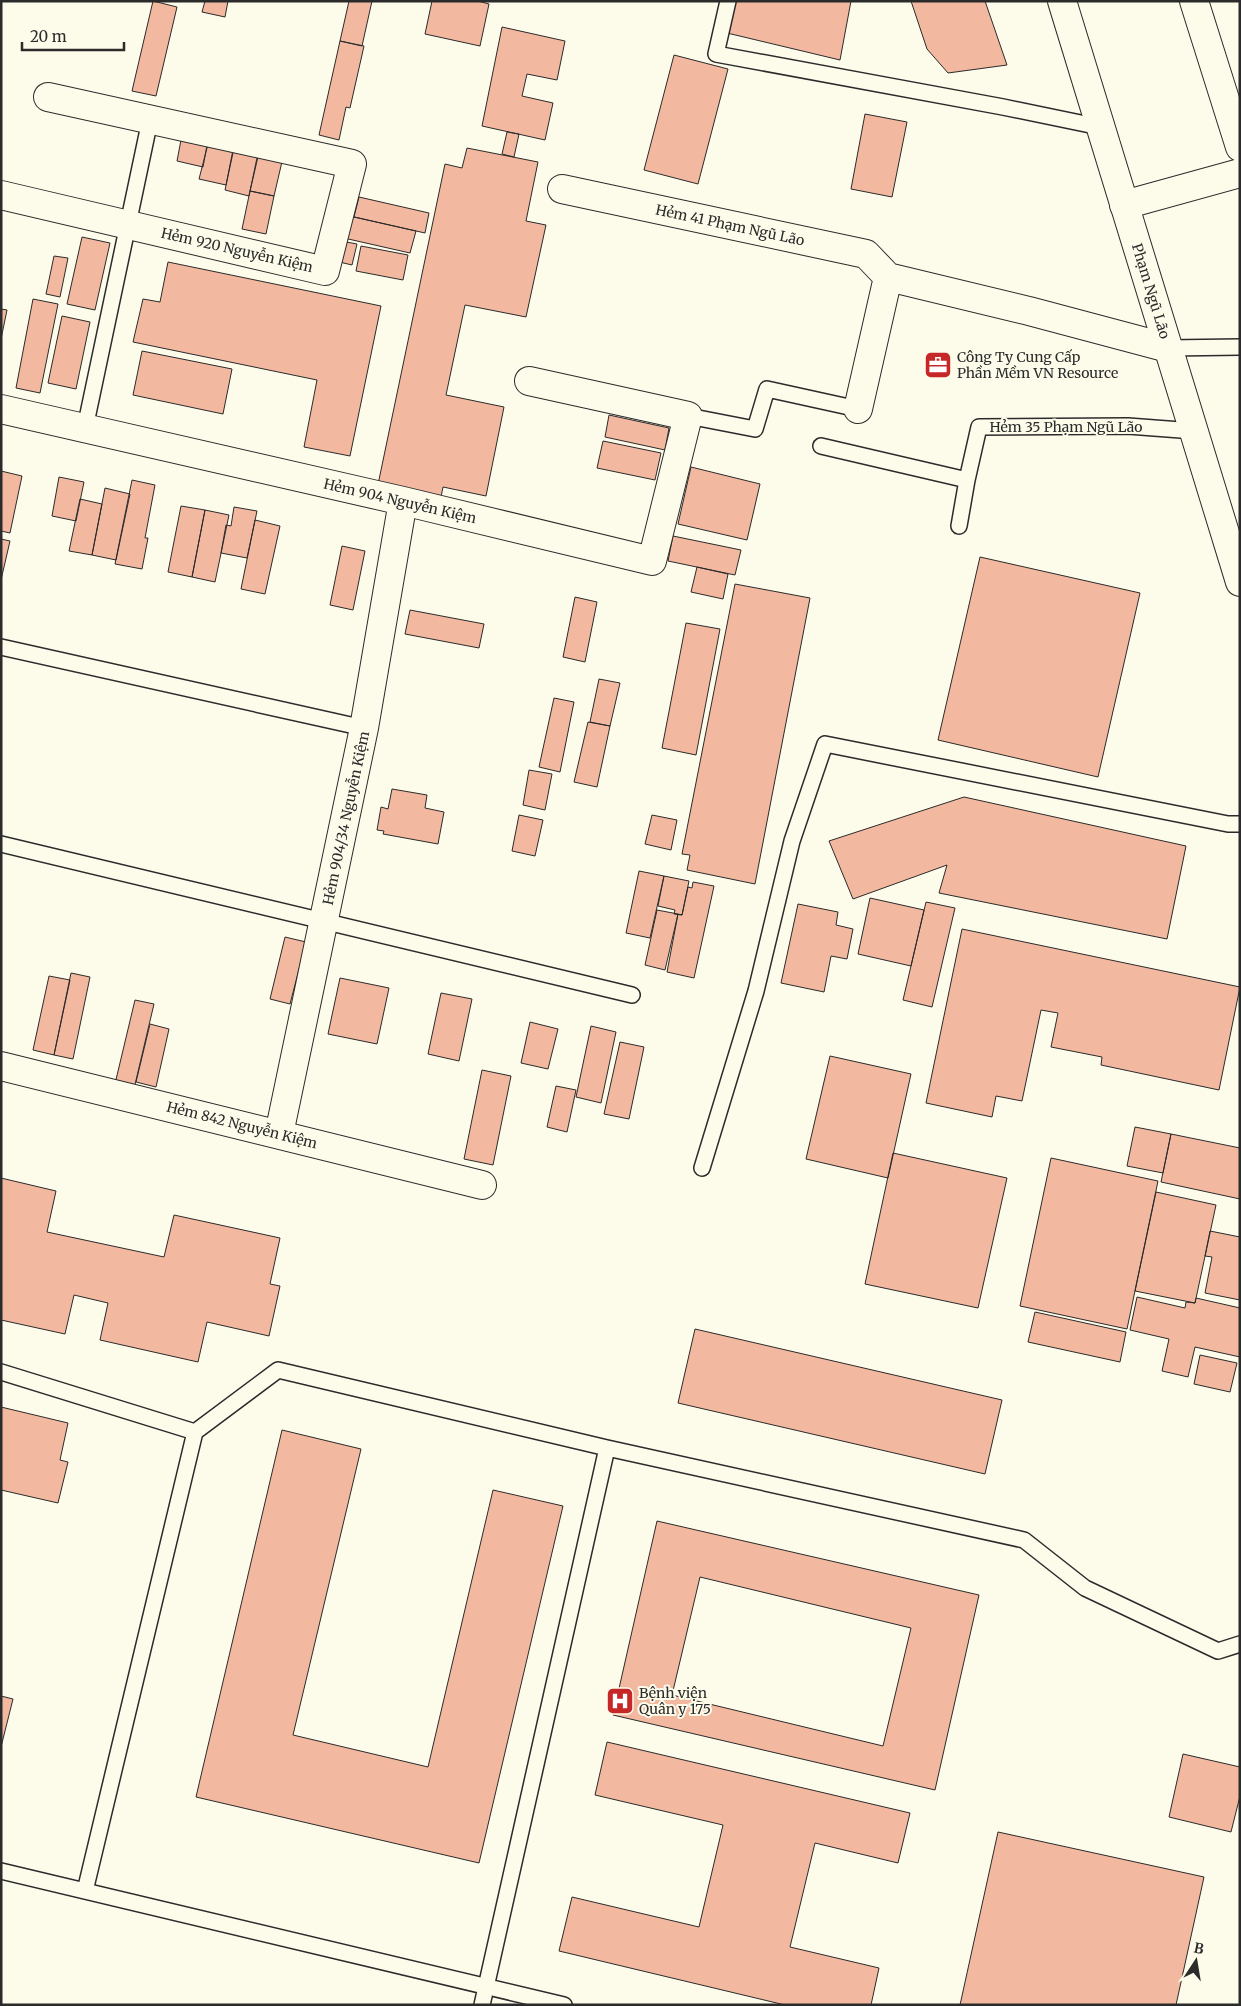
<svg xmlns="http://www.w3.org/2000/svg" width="1241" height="2006" font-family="Merriweather,serif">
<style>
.building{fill:#f2b8a0;stroke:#2b2b2b;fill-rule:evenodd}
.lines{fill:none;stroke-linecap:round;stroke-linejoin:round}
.service-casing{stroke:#2b2b2b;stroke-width:18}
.minor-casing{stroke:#2b2b2b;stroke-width:30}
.primary-casing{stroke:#2b2b2b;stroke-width:30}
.service{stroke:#fdfbea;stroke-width:15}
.minor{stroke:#fdfbea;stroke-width:28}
.primary{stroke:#fdfbea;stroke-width:28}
.labels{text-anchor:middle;stroke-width:4;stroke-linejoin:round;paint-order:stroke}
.street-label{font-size:14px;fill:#2b2b2b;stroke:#fdfbea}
.poi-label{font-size:14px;fill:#2b2b2b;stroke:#fdfbea;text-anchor:start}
</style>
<rect width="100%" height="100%" fill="#fdfbea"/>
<!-- building -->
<path class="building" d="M153 1 177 7 156 96 132 91Z
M205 1H228L225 17 202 12Z
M349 1H372L362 46 340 41Z
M432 1H478L489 4 480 46 425 34Z
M734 1H851L840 60 727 33Z
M911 1H985L1007 65 948 73 927 49Z
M502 27 565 41 557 80 527 74 522 96 553 103 545 140 482 126Z
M340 41 364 46 350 108 346 107 339 140 319 135Z
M674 55 728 69 698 184 644 170Z
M865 114 907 122 892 197 851 189Z
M507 132 519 134 514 157 502 154Z
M181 140 207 145 203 167 177 161Z
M208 144 233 150 226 185 199 179Z
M234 148 258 153 249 196 225 190Z
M260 148 284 153 274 196 250 191Z
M467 148 538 162 526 221 546 225 526 317 465 305 446 395 504 407 486 496 443 487 439 507 376 494 445 164 462 168Z
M250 191 274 196 266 234 242 229Z
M359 197 429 213 425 233 354 217Z
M341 214 416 231 410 253 335 236Z
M82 237 110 243 95 310 67 304Z
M336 240 357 244 352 265 331 260Z
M361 246 408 255 403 280 356 271Z
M54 256 68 258 60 297 46 294Z
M168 262 381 306 350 456 304 447 317 380 133 342 143 299 160 302Z
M33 299 58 304 40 393 16 388Z
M1 309 7 310 1 339Z
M62 316 90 322 76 389 48 383Z
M142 351 232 369 223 414 133 395Z
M609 415 669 428 665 450 605 437Z
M603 441 661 453 655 480 597 468Z
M691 467 760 484 747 540 678 524Z
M1 471 22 476 10 533 1 531Z
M59 477 84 482 76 521 52 516Z
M132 480 155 485 145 538H148L142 569 115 564Z
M105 488 130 494 116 560 92 555Z
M80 499 102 504 92 555 69 551Z
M181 506 205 510 192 577 168 572Z
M234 507 257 511 247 558 221 553 226 525 231 526Z
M205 510 229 515 215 582 192 577Z
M255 520 280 526 265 594 241 589Z
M673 536 741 550 735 575 668 561Z
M1 539 10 541 1 580Z
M342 546 365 551 353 610 330 605Z
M980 557 1140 593 1098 777 938 740Z
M697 567 728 574 723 599 691 592Z
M735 584 810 598 755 884 687 870 690 855 682 854Z
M575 597 597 602 585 662 563 657Z
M410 610 484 624 479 648 405 634Z
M686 623 720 629 696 755 662 748Z
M599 679 620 683 610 726 590 722Z
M554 698 574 702 560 772 539 767Z
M588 722 610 726 597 787 574 782Z
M529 770 552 774 545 810 523 805Z
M392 789 427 795 425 808 444 812 438 844 383 834 384 831 377 830 381 807 388 809Z
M964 797 1186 846 1167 939 939 893 947 865 853 899 829 841Z
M519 815 543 820 535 856 512 851Z
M652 815 677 820 671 850 645 844Z
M639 871 664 876 650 938 626 933Z
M664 876 689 881 682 915 674 914 675 910 658 906Z
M693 882 714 886 694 978 667 972 678 914 682 915 688 887 692 888Z
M870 898 924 910 911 966 858 954Z
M926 902 955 908 932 1007 903 1000Z
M798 904 838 912 836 925 853 929 847 959 831 956 824 992 781 983Z
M657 910 678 914 665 970 645 965Z
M962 929 1240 987 1219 1090 1101 1065 1102 1057 1051 1047 1058 1013 1041 1010 1022 1101 996 1096 992 1117 926 1103Z
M285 937 306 942 290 1004 270 999Z
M71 973 90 977 73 1059 54 1055Z
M49 976 70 980 54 1055 33 1050Z
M340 978 389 988 377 1044 328 1034Z
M441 993 472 999 459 1061 428 1054Z
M135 1000 154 1004 133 1093 114 1088Z
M530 1022 558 1029 548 1069 521 1063Z
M150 1024 169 1029 156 1087 136 1082Z
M591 1026 616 1032 601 1103 576 1097Z
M620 1042 644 1047 629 1119 604 1114Z
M830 1056 911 1074 888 1178 806 1159Z
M482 1070 511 1076 493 1165 464 1159Z
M556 1086 576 1090 567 1132 547 1127Z
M1135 1127 1171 1134 1163 1173 1127 1166Z
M1171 1134 1240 1148V1199L1161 1182Z
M893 1153 1007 1178 978 1308 865 1284Z
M1051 1158 1158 1181 1127 1329 1020 1306Z
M1 1178 56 1191 47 1232 164 1257 174 1215 280 1238 270 1284 280 1286 269 1336 207 1322 198 1362 100 1340 108 1303 74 1295 65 1334 1 1320Z
M1156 1192 1216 1205 1195 1303 1135 1291Z
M1210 1231 1240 1237V1300L1205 1293 1212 1257 1205 1256Z
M1137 1297 1185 1308 1186 1302 1195 1303 1196 1298 1240 1308V1357L1195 1347 1188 1377 1162 1371 1169 1339 1130 1330Z
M1035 1312 1126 1332 1120 1362 1028 1342Z
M695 1329 1002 1400 985 1474 678 1403Z
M1200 1355 1237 1363 1230 1392 1194 1384Z
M1 1407 68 1423 60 1460 68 1462 58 1503 1 1490Z
M282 1430 361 1449 293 1735 428 1767 493 1490 563 1506 479 1863 196 1797Z
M657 1521 979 1595 935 1790 613 1715ZM700 1577 911 1628 883 1746 672 1695Z
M1 1696 13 1699 1 1747Z
M607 1742 910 1813 898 1863 815 1843 790 1947 879 1968 871 2005H785L559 1951 572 1897 699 1927 723 1825 595 1795Z
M1183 1754 1240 1767V1796L1231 1832 1169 1817Z
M998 1832 1204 1877 1176 2005H960Z"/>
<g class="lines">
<!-- service casing -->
<g class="service-casing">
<path id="service" d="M728 1 716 54 1003 107 1100 127
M1168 348 1240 347
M688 416 755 429 767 389 858 409
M85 428 150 120
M821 446 967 480
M959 526 967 480 979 427 1128 426 1194 431
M1 647 364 728
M1 844 632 995
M702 1168 756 991 792 841 825 744 1228 824H1240
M1 1372 195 1432
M1 1871 564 2005
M85 1891 195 1432 278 1370 607 1448 1024 1540 1085 1588 1218 1651 1240 1644
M482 2005 607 1448"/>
</g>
<!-- minor casing -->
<g class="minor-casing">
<path id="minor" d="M1194 1 1240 147
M562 189 866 254 888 277 1029 311 1168 348
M1 195 325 271 352 164 48 97
M1124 205 1240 173
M1 409 403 501 652 561 688 416 529 381
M858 409 888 277
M1 1066 482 1185
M279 1134 364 728 403 501"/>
</g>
<!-- primary casing -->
<g class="primary-casing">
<path id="primary" d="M1062 1 1240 582"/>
</g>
<!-- service -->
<use href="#service" class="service"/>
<!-- minor -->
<use href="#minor" class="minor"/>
<!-- primary -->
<use href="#primary" class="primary"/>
</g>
<!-- icons -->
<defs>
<g id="office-square" transform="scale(1.4375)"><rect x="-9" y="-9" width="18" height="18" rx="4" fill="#c62828" stroke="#fdfbea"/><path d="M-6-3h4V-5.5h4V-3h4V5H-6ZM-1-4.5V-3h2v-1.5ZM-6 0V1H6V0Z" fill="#fff"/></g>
<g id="hospital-square" transform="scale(1.4375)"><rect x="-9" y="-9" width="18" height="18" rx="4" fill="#c62828" stroke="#fdfbea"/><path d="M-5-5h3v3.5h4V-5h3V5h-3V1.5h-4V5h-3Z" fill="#fff"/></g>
</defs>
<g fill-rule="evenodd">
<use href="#office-square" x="938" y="365"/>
<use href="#hospital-square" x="620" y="1701"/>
</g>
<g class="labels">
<!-- street labels -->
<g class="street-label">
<text transform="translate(730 225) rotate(12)" y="5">Hẻm 41 Phạm Ngũ Lão</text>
<text transform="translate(237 250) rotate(13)" y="5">Hẻm 920 Nguyễn Kiệm</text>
<text transform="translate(1151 291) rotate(73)" y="5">Phạm Ngũ Lão</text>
<text x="1066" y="432">Hẻm 35 Phạm Ngũ Lão</text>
<text transform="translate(400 501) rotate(13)" y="5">Hẻm 904 Nguyễn Kiệm</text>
<text transform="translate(346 818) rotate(-78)" y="5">Hẻm 904/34 Nguyễn Kiệm</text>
<text transform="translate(242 1125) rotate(14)" y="5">Hẻm 842 Nguyễn Kiệm</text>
</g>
<!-- poi labels -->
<g class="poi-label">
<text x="957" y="362">Công Ty Cung Cấp<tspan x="957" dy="16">Phần Mềm VN Resource</tspan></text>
<text x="639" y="1698">Bệnh viện<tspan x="639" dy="16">Quân y 175</tspan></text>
</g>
</g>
<!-- border -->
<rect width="1241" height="2006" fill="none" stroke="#2b2b2b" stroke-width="5"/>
<!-- north arrow -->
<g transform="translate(1196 1961) rotate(12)" stroke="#fdfbea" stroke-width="4" paint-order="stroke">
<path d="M0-4L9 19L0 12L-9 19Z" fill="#2b2b2b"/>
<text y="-8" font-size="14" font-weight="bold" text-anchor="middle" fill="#2b2b2b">B</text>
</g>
<!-- scale -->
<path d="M22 42v8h102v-8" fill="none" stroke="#2b2b2b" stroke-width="2.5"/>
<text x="30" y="42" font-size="15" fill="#2b2b2b" stroke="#fdfbea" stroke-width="4" paint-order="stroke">20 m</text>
</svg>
